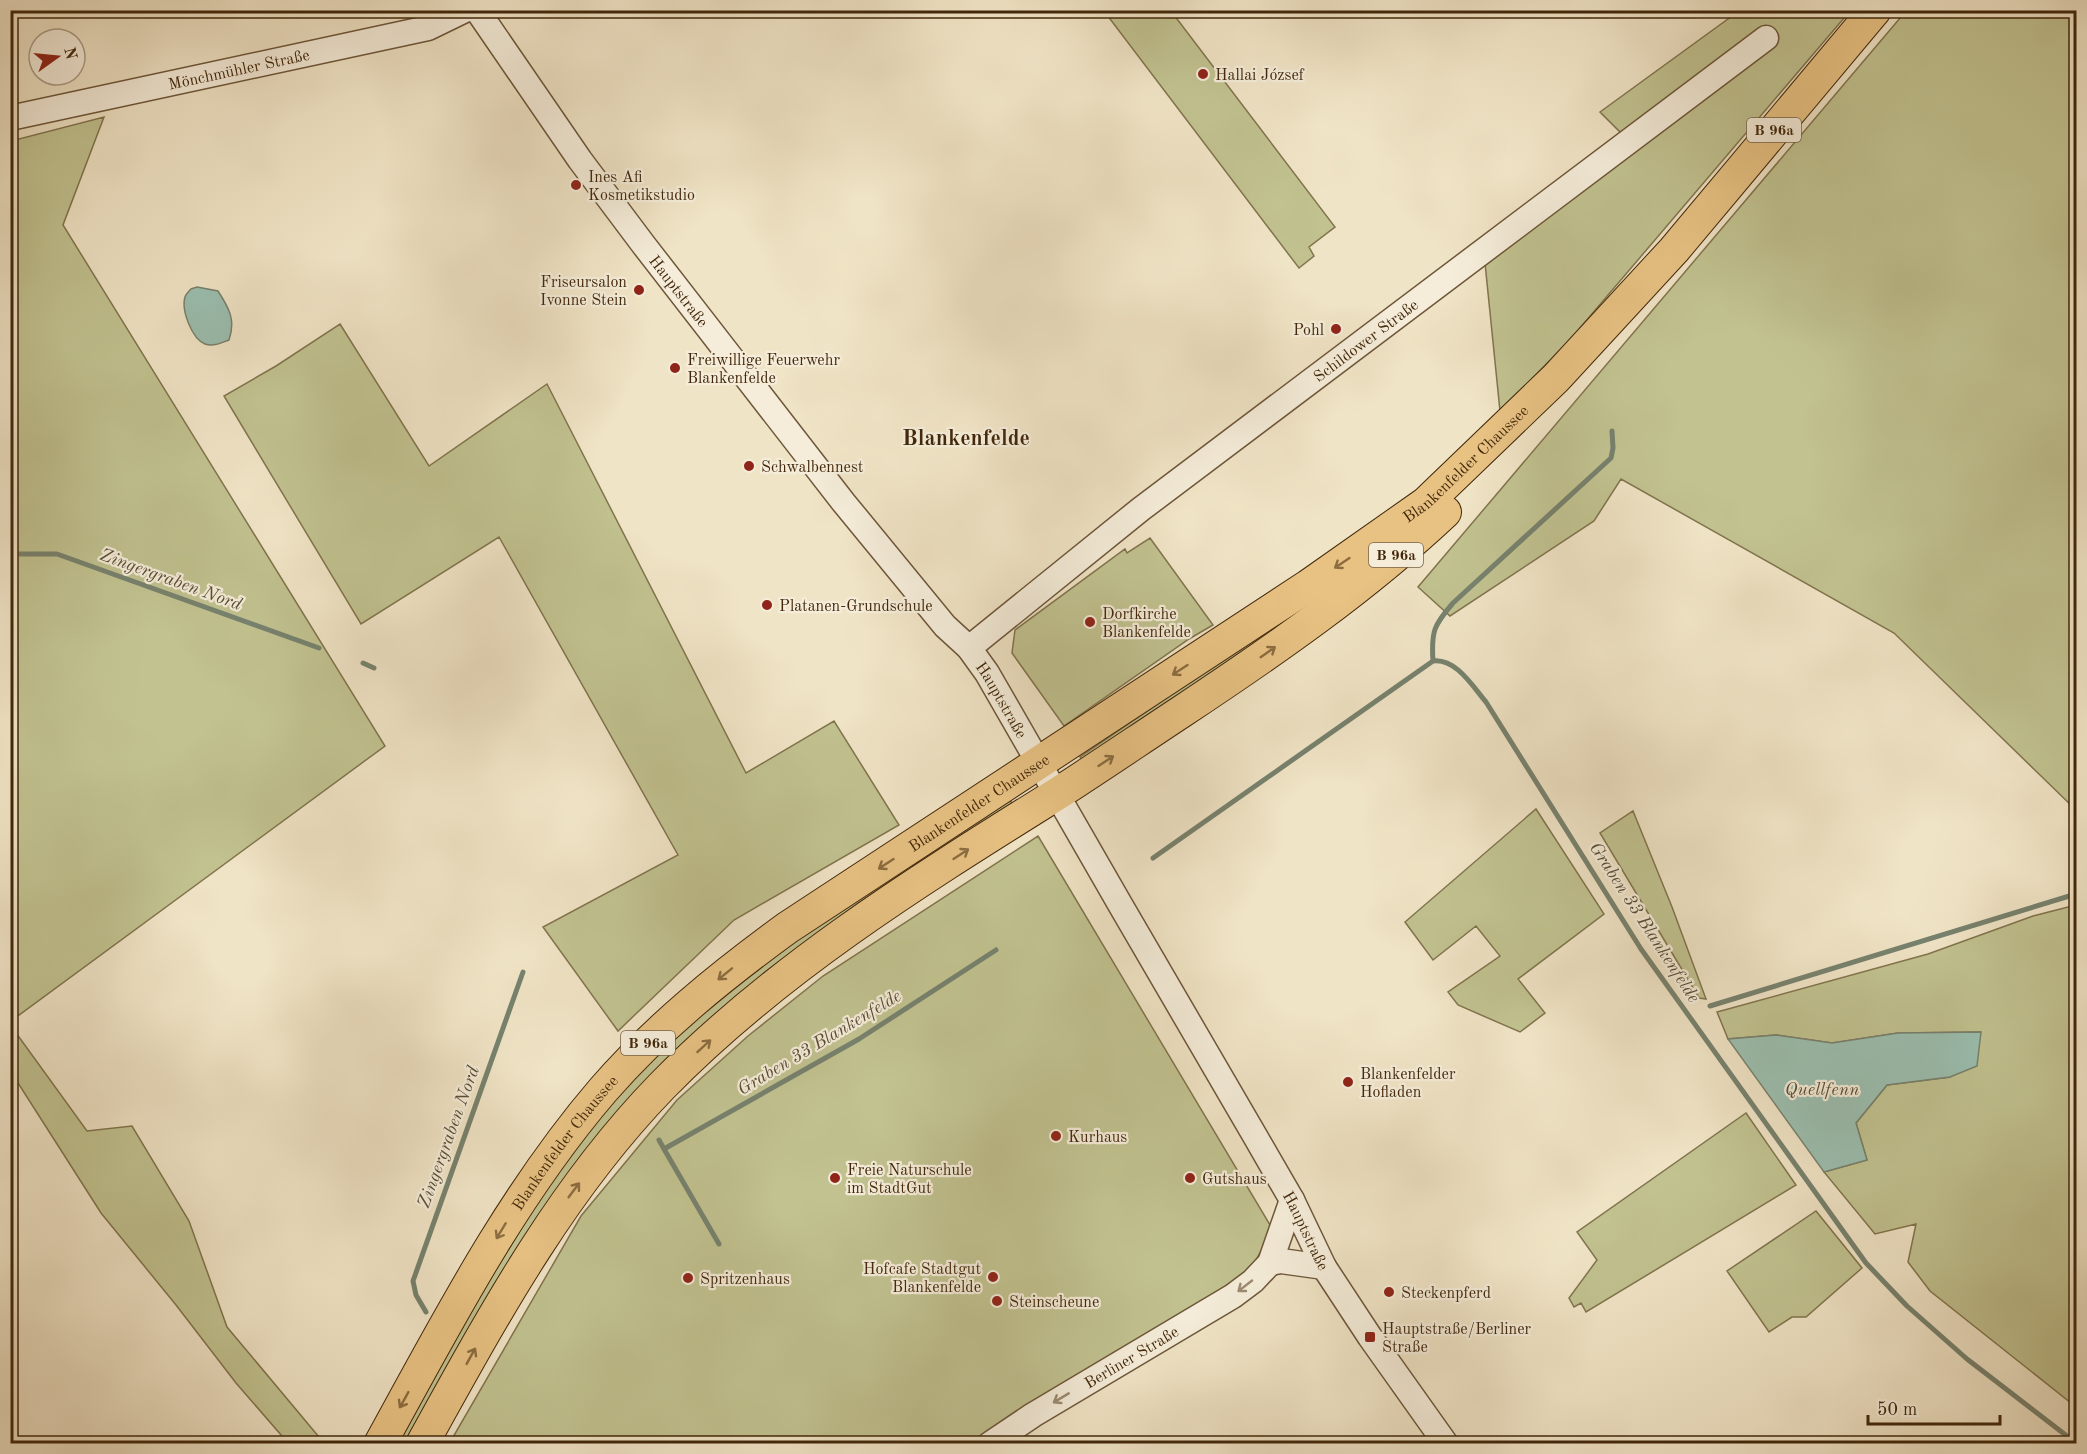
<svg xmlns="http://www.w3.org/2000/svg" width="2087" height="1454" font-family="'Old Standard TT',serif">
<style>
.green{fill:#c1c290;stroke:#81744d;stroke-width:1.5}
.water{fill:#9bbfb0;stroke:#77826e;stroke-width:1.5}
.lines{fill:none;stroke-linecap:round;stroke-linejoin:round}
.stream{stroke:#77826e;stroke-width:5}
.minor-casing{stroke:#6d5639;stroke-width:27}
.major-casing{stroke:#41270a;stroke-width:34}
.minor{stroke:#f5edda;stroke-width:24}
.major{stroke:#e8c283;stroke-width:32}
.oneway{stroke:#8c6d40}
.oneway2{stroke:#9b8a72}
.poi-dot{fill:#8f2418;stroke:#f5edda;stroke-width:2}
.labels{text-anchor:middle;stroke-width:4.5;stroke-linejoin:round;paint-order:stroke}
.shield{fill:#f5edda;stroke:#776248;stroke-width:1.5}
.shield-label{font-size:15px;font-weight:bold;fill:#41270a}
.street-label{font-size:16px;fill:#41270a;stroke:#f5edda}
.poi-label{font-size:16px;fill:#41270a;stroke:#f5edda;text-anchor:start}
.water-label{font-size:18px;font-style:italic;fill:#584d34;stroke:#f5edda}
.district-label{font-size:22px;font-weight:bold;fill:#41270a;stroke:#f5edda}
</style>
<rect width="100%" height="100%" fill="#f0e4c6"/>
<filter id="stains"><feTurbulence type="fractalNoise" baseFrequency=".00333" numOctaves="4"/><feColorMatrix values="0 0 0 0 .2 0 0 0 0 .09 0 0 0 0 .02 0 0 0 .5 -.17"/></filter>
<radialGradient id="worn" r=".72"><stop offset=".6" stop-color="#630" stop-opacity="0"/><stop offset="1" stop-color="#630" stop-opacity=".3"/></radialGradient>
<!-- green -->
<path class="green" d="M1104 11H1171L1335 227 1309 247 1314 256 1299 268Z
M1739 11H1850L1568 342 1500 411 1485 263 1637 149 1600 112Z
M1906 11H2076V810L1894 633 1621 479 1594 521 1450 616 1418 587Z
M104 117 63 225 385 746 11 1021V141Z
M340 324 429 466 547 384 746 773 834 721 899 825 734 920 618 1031 543 927 678 855 499 537 361 624 224 396 276 366Z
M1150 538 1213 625 1189 639 1064 726 1012 653 1015 630 1125 549 1127 553Z
M1378 559 1084 763 1080 757 1162 701 1201 667Z
M1009 797 1012 804 915 867 709 1028 412 1443 392 1444 451 1335 585 1127 726 986Z
M1536 809 1604 914 1518 979 1545 1013 1520 1032 1458 1005 1448 992 1500 956 1476 926 1433 960 1405 922Z
M1633 811 1672 907 1706 999 1699 998 1600 833Z
M1038 836 1273 1230 1244 1281 979 1443 449 1444 581 1216 677 1100 748 1036 823 976Z
M2076 905V1407L1930 1291 1908 1262 1916 1224 1875 1234 1824 1172 1867 1160 1856 1123 1887 1085 1950 1077 1980 1032 1898 1033 1832 1043 1776 1035 1728 1039 1717 1012 1928 954 2033 916Z
M11 1026 87 1131 132 1126 189 1221 227 1327 324 1443H288L236 1383 176 1305 101 1213 11 1072Z
M1746 1113 1796 1185 1586 1312 1581 1303 1574 1307 1569 1298 1597 1260 1577 1232Z
M1816 1211 1862 1268 1806 1317H1792L1769 1332 1727 1271Z"/>
<!-- water -->
<path class="water" d="M197 287 218 291C229 308 236 320 229 340 221 343 213 347 205 344 192 339 181 310 185 297 186 294 189 291 191 289Z
M1981 1032 1977 1066 1950 1077 1887 1085 1856 1123 1867 1160 1824 1172 1728 1039 1776 1035 1832 1043 1898 1033Z"/>
<g class="lines">
<!-- stream -->
<path class="stream" d="M10 554H57L319 648
M1433 661C1431 631 1434 625 1453 603L1611 458 1613 448 1612 431
M363 663 374 668
M1153 858 1433 661C1456 658 1473 687 1486 702L1641 949 1866 1263 1907 1306 1967 1359 2076 1443
M1710 1006 2076 894
M659 1140 664 1149 859 1039 996 950
M664 1149 719 1244
M426 1312 416 1295 413 1281 523 972"/>
<!-- minor casing -->
<g class="minor-casing">
<g id="minor">
<path id="s1" d="M477 10 580 160 643 244 844 503 945 626 969 648 987 673 1121 906 1255 1136 1292 1200 1324 1267 1370 1337 1446 1444"/>
<path id="s2" d="M10 118 428 28 465 10"/>
<path id="s3" d="M969 648 1141 509 1766 38"/>
<path d="M1270 1263 1281 1261 1324 1267"/>
<path id="s4" d="M990 1444 1033 1415 1233 1296 1253 1281 1270 1263 1292 1200"/>
</g>
</g>
<!-- major casing -->
<g class="major-casing">
<g id="major">
<path id="s5" d="M380 1444C447 1322 512 1196 603 1090 657 1028 720 977 787 928L1308 586 1426 503 1556 378 1674 250 1875 10"/>
<path d="M422 1444C492 1318 560 1191 661 1087 776 969 918 881 1057 794 1099 767 1140 739 1181 712 1273 651 1364 588 1445 512"/>
</g>
</g>
<!-- minor -->
<use href="#minor" class="minor"/>
<!-- major -->
<use href="#major" class="major"/>
</g>
<!-- one-way arrows -->
<defs><path id="oneway-shaft" d="M-6 0H5M1.5-3L5.5 0L1.5 3" fill="none" stroke-width="1.6" stroke-linecap="round" stroke-linejoin="round" transform="scale(1.5)"/></defs>
<g class="oneway">
<use href="#oneway-shaft" transform="translate(1342 563) rotate(146)"/>
<use href="#oneway-shaft" transform="translate(1268 652) rotate(-35)"/>
<use href="#oneway-shaft" transform="translate(1180 670) rotate(147)"/>
<use href="#oneway-shaft" transform="translate(1106 761) rotate(-33)"/>
<use href="#oneway-shaft" transform="translate(961 854) rotate(-33)"/>
<use href="#oneway-shaft" transform="translate(886 864) rotate(147)"/>
<use href="#oneway-shaft" transform="translate(725 974) rotate(141)"/>
<use href="#oneway-shaft" transform="translate(704 1046) rotate(-42)"/>
<use href="#oneway-shaft" transform="translate(574 1190) rotate(-53)"/>
<use href="#oneway-shaft" transform="translate(501 1231) rotate(121)"/>
<use href="#oneway-shaft" transform="translate(471 1356) rotate(-61)"/>
<use href="#oneway-shaft" transform="translate(404 1400) rotate(119)"/>
</g>
<g class="oneway2">
<use href="#oneway-shaft" transform="translate(1245 1286) rotate(142)"/>
<use href="#oneway-shaft" transform="translate(1061 1398) rotate(149)"/>
</g>
<!-- markers -->
<g class="poi-dot">
<circle cx="1203" cy="74" r="6"/>
<circle cx="576" cy="185" r="6"/>
<circle cx="639" cy="290" r="6"/>
<circle cx="1336" cy="329" r="6"/>
<circle cx="675" cy="368" r="6"/>
<circle cx="749" cy="466" r="6"/>
<circle cx="767" cy="605" r="6"/>
<circle cx="1090" cy="622" r="6"/>
<circle cx="1348" cy="1082" r="6"/>
<circle cx="1056" cy="1136" r="6"/>
<circle cx="835" cy="1178" r="6"/>
<circle cx="1190" cy="1178" r="6"/>
<circle cx="993" cy="1277" r="6"/>
<circle cx="688" cy="1278" r="6"/>
<circle cx="1389" cy="1292" r="6"/>
<circle cx="997" cy="1301" r="6"/>
<rect x="1364" y="1331" width="12" height="12" rx="3"/>
</g>
<g class="labels">
<!-- shield labels -->
<g class="shield">
<rect x="1747" y="118" width="54" height="24" rx="4.5"/>
<rect x="1369" y="543" width="54" height="24" rx="4.5"/>
<rect x="621" y="1031" width="54" height="24" rx="4.5"/>
</g>
<g class="shield-label">
<text x="1774" y="135">B 96a</text>
<text x="1396" y="560">B 96a</text>
<text x="648" y="1048">B 96a</text>
</g>
<!-- street labels -->
<g class="street-label">
<text dy="6" stroke="none"><textPath href="#s2" startOffset="234">Mönchmühler Straße</textPath></text>
<text dy="6" stroke="none"><textPath href="#s1" startOffset="346">Hauptstraße</textPath></text>
<text dy="6" stroke="none"><textPath href="#s3" startOffset="502">Schildower Straße</textPath></text>
<text dy="6" stroke="none"><textPath href="#s5" startOffset="1488">Blankenfelder Chaussee</textPath></text>
<text dy="6" stroke="none"><textPath href="#s1" startOffset="868">Hauptstraße</textPath></text>
<text dy="6" stroke="none"><textPath href="#s5" startOffset="894">Blankenfelder Chaussee</textPath></text>
<text dy="6" stroke="none"><textPath href="#s5" startOffset="354">Blankenfelder Chaussee</textPath></text>
<text dy="6" stroke="none"><textPath href="#s1" startOffset="1480">Hauptstraße</textPath></text>
<text dy="6" stroke="none"><textPath href="#s4" startOffset="166">Berliner Straße</textPath></text>
</g>
<!-- poi labels -->
<g class="poi-label">
<text x="1215" y="80">Hallai József</text>
<text x="588" y="182">Ines Afi<tspan x="588" dy="18">Kosmetikstudio</tspan></text>
<text x="627" y="287" text-anchor="end">Friseursalon<tspan x="627" dy="18">Ivonne Stein</tspan></text>
<text x="1324" y="335" text-anchor="end">Pohl</text>
<text x="687" y="365">Freiwillige Feuerwehr<tspan x="687" dy="18">Blankenfelde</tspan></text>
<text x="761" y="472">Schwalbennest</text>
<text x="779" y="611">Platanen-Grundschule</text>
<text x="1102" y="619">Dorfkirche<tspan x="1102" dy="18">Blankenfelde</tspan></text>
<text x="1360" y="1079">Blankenfelder<tspan x="1360" dy="18">Hofladen</tspan></text>
<text x="1068" y="1142">Kurhaus</text>
<text x="847" y="1175">Freie Naturschule<tspan x="847" dy="18">im StadtGut</tspan></text>
<text x="1202" y="1184">Gutshaus</text>
<text x="981" y="1274" text-anchor="end">Hofcafe Stadtgut<tspan x="981" dy="18">Blankenfelde</tspan></text>
<text x="700" y="1284">Spritzenhaus</text>
<text x="1401" y="1298">Steckenpferd</text>
<text x="1009" y="1307">Steinscheune</text>
<text x="1382" y="1334">Hauptstraße/Berliner<tspan x="1382" dy="18">Straße</tspan></text>
</g>
<!-- water labels -->
<g class="water-label">
<text transform="translate(171 579) rotate(20)" y="6">Zingergraben Nord</text>
<text transform="translate(1645 922) rotate(57)" y="6">Graben 33 Blankenfelde</text>
<text transform="translate(819 1042) rotate(-31)" y="6">Graben 33 Blankenfelde</text>
<text x="1822" y="1095">Quellfenn</text>
<text transform="translate(448 1137) rotate(-70)" y="6">Zingergraben Nord</text>
</g>
<!-- district labels -->
<g class="district-label">
<text x="966" y="445">Blankenfelde</text>
</g>
</g>
<!-- margin -->
<rect width="2087" height="1454" fill="none" stroke="#f0e4c6" stroke-width="36"/>
<rect x="12" y="12" width="2063" height="1430" fill="none" stroke="#41270a" stroke-width="3"/>
<rect x="18" y="18" width="2051" height="1418" fill="none" stroke="#41270a" stroke-width="1.5"/>
<!-- north arrow -->
<g transform="translate(57 57) rotate(75)"><circle r="28" fill="#f5edda" stroke="#ad9e87" stroke-width="1.5"/>
<path d="M0-4.5L10 22L0 15L-10 22Z" fill="#8f2418"/>
<text y="-9" font-size="16" font-weight="bold" text-anchor="middle" fill="#41270a">N</text>
</g>
<!-- scale -->
<path d="M1868 1415v9h132v-9" fill="none" stroke="#41270a" stroke-width="3"/>
<text x="1877" y="1415" font-size="18" fill="#41270a" stroke="#f5edda" stroke-width="4.5" paint-order="stroke">50 m</text>
<rect width="100%" height="100%" filter="url(#stains)"/>
<rect width="100%" height="100%" fill="url(#worn)"/>
</svg>
